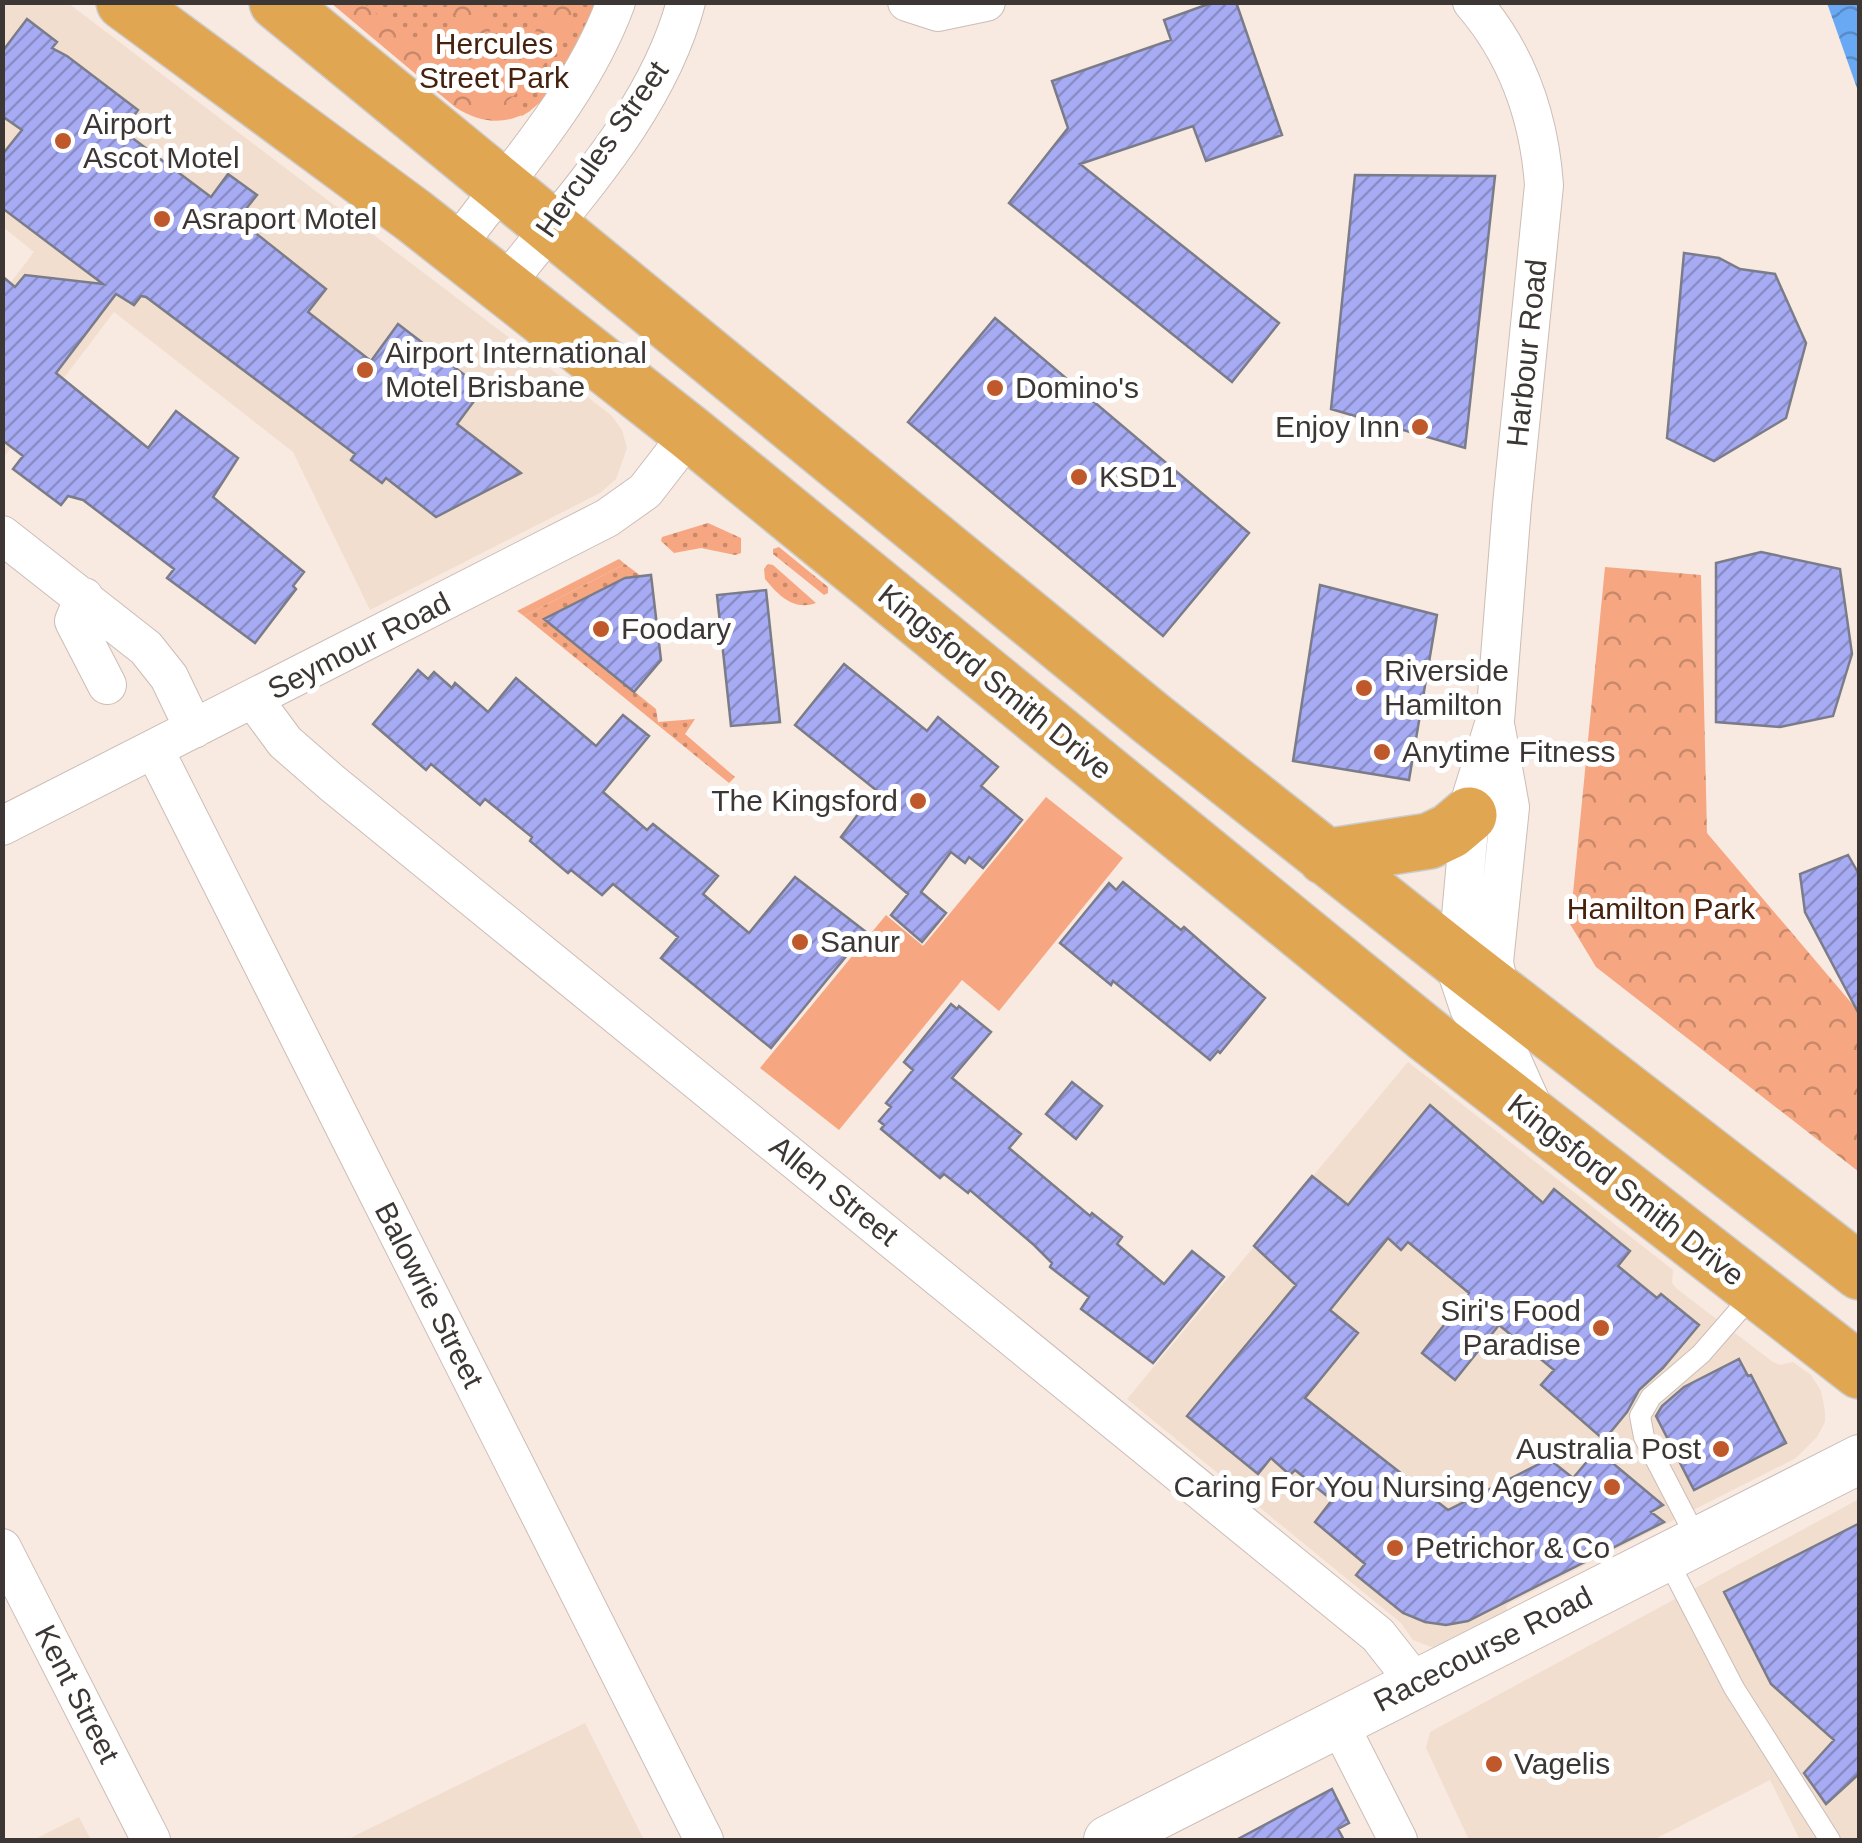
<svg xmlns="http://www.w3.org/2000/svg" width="1862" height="1843" font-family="Helvetica,sans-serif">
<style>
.commercial{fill:#f2decf}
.grass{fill:#f6a781}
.park{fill:url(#park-crowns)}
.garden{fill:url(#garden-dots)}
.water{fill:url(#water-waves)}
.building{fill:url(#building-hatch);stroke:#7b7c89;stroke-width:2.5}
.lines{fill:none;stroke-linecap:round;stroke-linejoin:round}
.service-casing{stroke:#cbbdb6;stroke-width:22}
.minor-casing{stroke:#cbbdb6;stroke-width:40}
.tertiary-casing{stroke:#cbbdb6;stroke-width:50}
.trunk-casing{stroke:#cccbca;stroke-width:58}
.service{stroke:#fff;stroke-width:20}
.minor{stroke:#fff;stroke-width:38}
.tertiary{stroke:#fff;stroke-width:48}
.trunk{stroke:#e0a652;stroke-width:55}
.poi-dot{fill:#bf592c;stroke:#fff;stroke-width:4}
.labels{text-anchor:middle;stroke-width:10;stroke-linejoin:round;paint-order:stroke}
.park-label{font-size:30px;fill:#45210e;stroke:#fff}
.poi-label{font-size:30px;fill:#3c3634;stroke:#fff;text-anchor:start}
.street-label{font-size:30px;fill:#3c3634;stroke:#fff}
</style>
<defs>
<pattern id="park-crowns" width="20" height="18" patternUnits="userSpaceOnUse" patternTransform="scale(2.5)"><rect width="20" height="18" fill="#f6a781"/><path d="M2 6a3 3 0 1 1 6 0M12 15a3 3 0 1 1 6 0" fill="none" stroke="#c8896a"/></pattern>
<pattern id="garden-dots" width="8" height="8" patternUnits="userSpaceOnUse" patternTransform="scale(2.5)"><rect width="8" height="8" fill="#f6a781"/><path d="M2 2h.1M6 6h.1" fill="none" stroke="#c8896a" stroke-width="1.8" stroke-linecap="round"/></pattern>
<pattern id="water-waves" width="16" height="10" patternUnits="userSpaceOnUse" patternTransform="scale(2.5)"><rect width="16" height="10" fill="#69a9f4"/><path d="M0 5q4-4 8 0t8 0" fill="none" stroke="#588ac6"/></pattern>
<pattern id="building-hatch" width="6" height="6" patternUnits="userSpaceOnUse" patternTransform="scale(2.5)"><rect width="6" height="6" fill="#a7abf3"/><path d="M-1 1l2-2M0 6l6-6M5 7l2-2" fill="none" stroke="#898cc6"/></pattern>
</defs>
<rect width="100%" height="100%" fill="#f8e9e1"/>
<!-- commercial -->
<path class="commercial" d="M3 3H68L611 415 622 430 627 448 616 479 600 493 370 610 293 452 114 312 3 458 2 294 34 252 3 227Z
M1408 1062 1673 1270 1672 1283 1677 1289 1773 1362 1780 1365 1793 1362 1811 1375 1821 1391 1825 1411V1422L1817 1437 1796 1458 1510 1603 1506 1606 1508 1614 1434 1648 1413 1640 1401 1623 1127 1399Z
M1859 1499V1840H1800L1770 1780 1653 1840H1469L1426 1748 1430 1732Z
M585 1723 644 1840H346Z
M79 1817 91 1840H33Z"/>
<!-- grass -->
<path class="grass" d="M619 559 625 564 524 616 517 611Z
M1046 797 1123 858 999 1011 962 980 839 1130 760 1068 886 915 923 946Z"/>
<!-- park -->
<path class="park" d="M331 3H600L530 111C503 126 480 123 455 107Z
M1605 567 1701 575 1707 833 1859 1012V1172L1596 967 1570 924Z"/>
<!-- garden -->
<path class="garden" d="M363 3H451L469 54 453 75 446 68 454 58 428 37 418 47Z
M483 3V2L552 3 517 62 494 46Z
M577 3H600C584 38 558 96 522 116L506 102C541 75 562 44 577 3Z
M708 523 741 538V553L735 555 701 548 674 553 661 541 662 537Z
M779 547 828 587V593L824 595 773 554V549Z
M625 564 641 576 625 578 544 619 656 709 658 722 695 719 685 734 735 777 729 783 524 616Z
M768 564 773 565 816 603C794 611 779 596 765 579L764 569Z"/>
<!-- water -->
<path class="water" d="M1827 3H1859V94Z"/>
<!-- building -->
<path class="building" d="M1214 2H1236L1282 135 1206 161 1193 126 1080 164 1279 323 1232 382 1009 203 1068 128 1052 81 1171 40 1164 20Z
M27 19 57 42 52 48 67 56 138 110 123 131 211 197 228 174 257 195 238 219 326 289 308 312 371 361 398 324 483 389 457 424 521 473 436 517 386 478 382 483 351 460 355 454 146 297 141 296 134 305 116 294 56 373 148 448 176 411 238 458 213 497 304 572 293 586 296 589 255 643 167 578 174 569 83 500 68 496 61 505 13 469 23 456 2 440V276L15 287 25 275 103 284 2 208V155L22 130 2 116V52Z
M1355 175 1495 176 1465 448 1331 409Z
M1684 253 1719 258 1740 269 1775 274 1806 343 1786 418 1714 461 1667 438Z
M995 318 1249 533 1163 636 908 422Z
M1761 552 1840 569 1852 654 1833 716 1780 727 1716 722V563Z
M651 575 661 660 634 692 544 619 625 578Z
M1320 585 1437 615 1409 780 1293 761Z
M766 590 780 722 731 726 717 595Z
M844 664 927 731 938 717 998 767 981 786 1022 820 983 868 969 857 965 863 951 852 921 892 946 913 922 942 891 915 908 894 841 837 876 790 795 725Z
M418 670 428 679 434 672 452 688 455 683 488 712 516 678 596 746 623 715 649 736 603 792 647 830 653 824 718 876 703 894 749 933 795 877 866 932 771 1048 661 958 678 937 613 884 602 895 571 870 568 873 530 841 532 837 485 799 480 805 431 764 426 770 373 724Z
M1848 855 1860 876V1016L1805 912 1800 874Z
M1123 882 1181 930 1184 927 1265 998 1220 1053 1218 1051 1210 1060 1113 981 1111 985 1060 943 1109 883 1116 890Z
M951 1004 957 1009 959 1006 991 1032 952 1078 1021 1134 1009 1148 1090 1216 1092 1213 1122 1237 1117 1244 1164 1284 1192 1251 1224 1277 1153 1363 1081 1309 1089 1297 1050 1267 1052 1263 1034 1245 970 1190 968 1193 944 1174 940 1178 881 1129 884 1125 879 1121 891 1107 886 1103 913 1070 904 1062Z
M1072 1082 1102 1106 1076 1139 1046 1114Z
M1430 1105 1543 1203 1554 1189 1630 1251 1618 1266 1657 1298 1661 1294 1699 1325 1663 1368 1639 1390 1627 1412 1604 1440 1541 1385 1554 1370 1499 1325 1455 1380 1422 1353 1469 1293 1408 1242 1401 1250 1388 1238 1330 1310 1358 1333 1305 1398 1448 1510 1549 1459 1573 1478 1597 1450 1663 1505 1651 1512 1664 1522 1468 1621 1446 1625 1425 1622 1403 1613 1356 1575 1365 1564 1315 1522 1332 1500 1295 1470 1290 1475 1271 1458 1258 1474 1187 1416 1296 1285 1254 1246 1312 1176 1348 1205Z
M1739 1359 1748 1376 1751 1375 1786 1443 1694 1490 1656 1416 1662 1406 1684 1387Z
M1860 1523V1773L1826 1804 1804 1773 1834 1740 1771 1684 1724 1592Z
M1332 1789 1349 1823 1338 1829 1344 1840H1236Z"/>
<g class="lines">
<!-- service casing -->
<g class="service-casing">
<path id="service" d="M1698 1541 1644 1437 1640 1416 1651 1397 1701 1354 1755 1292
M1666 1557 1734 1688 1830 1840"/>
</g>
<!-- minor casing -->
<g class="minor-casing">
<path id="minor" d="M907 2 938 12 986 2
M1472 2C1518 55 1539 116 1544 185L1512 505 1495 721 1472 795 1457 960 1458 975 1469 1008 1485 1033 1511 1058 1537 1116
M455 248C512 170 582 95 616 2
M503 287C571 200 657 112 686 2
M2 535 146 648 169 677 194 729
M84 597 74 621 107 685
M254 700 285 742 332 783 1378 1635 1415 1682
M1496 729 1510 807 1494 962 1500 993
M154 749 704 1840
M2 826 607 518 645 491 690 433
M2 1548 151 1840
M1338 1722 1398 1840"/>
</g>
<!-- tertiary casing -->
<g class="tertiary-casing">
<path id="tertiary" d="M1108 1840 1860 1459"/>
</g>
<!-- trunk casing -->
<g class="trunk-casing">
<path id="trunk" d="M124 2 414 216 690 433 1426 1034 1860 1371
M277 2 1152 719 1457 960 1860 1272
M1325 857 1429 841 1450 831 1469 815"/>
</g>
<!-- service -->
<use href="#service" class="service"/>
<!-- minor -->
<use href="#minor" class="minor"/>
<!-- tertiary -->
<use href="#tertiary" class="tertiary"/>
<!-- trunk -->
<use href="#trunk" class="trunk"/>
</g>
<!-- markers -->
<g class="poi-dot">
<circle cx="63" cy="141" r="10"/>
<circle cx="162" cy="219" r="10"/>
<circle cx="365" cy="370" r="10"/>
<circle cx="995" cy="388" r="10"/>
<circle cx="1420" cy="427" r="10"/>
<circle cx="1079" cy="477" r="10"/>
<circle cx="601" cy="629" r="10"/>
<circle cx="1364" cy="688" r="10"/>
<circle cx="1382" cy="752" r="10"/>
<circle cx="918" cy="801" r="10"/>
<circle cx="800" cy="942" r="10"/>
<circle cx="1601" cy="1328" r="10"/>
<circle cx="1721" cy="1449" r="10"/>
<circle cx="1612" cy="1487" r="10"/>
<circle cx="1395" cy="1548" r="10"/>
<circle cx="1494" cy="1764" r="10"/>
</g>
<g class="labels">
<!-- park labels -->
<g class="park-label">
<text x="494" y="54">Hercules<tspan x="494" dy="34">Street Park</tspan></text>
<text x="1661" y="919">Hamilton Park</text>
</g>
<!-- poi labels -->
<g class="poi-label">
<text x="83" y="134">Airport<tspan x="83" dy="34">Ascot Motel</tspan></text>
<text x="182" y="229">Asraport Motel</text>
<text x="385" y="363">Airport International<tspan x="385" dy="34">Motel Brisbane</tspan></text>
<text x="1015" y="398">Domino's</text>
<text x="1400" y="437" text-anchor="end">Enjoy Inn</text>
<text x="1099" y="487">KSD1</text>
<text x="621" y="639">Foodary</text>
<text x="1384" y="681">Riverside<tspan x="1384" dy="34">Hamilton</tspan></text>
<text x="1402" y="762">Anytime Fitness</text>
<text x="898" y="811" text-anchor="end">The Kingsford</text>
<text x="820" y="952">Sanur</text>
<text x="1581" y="1321" text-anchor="end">Siri's Food<tspan x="1581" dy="34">Paradise</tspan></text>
<text x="1701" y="1459" text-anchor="end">Australia Post</text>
<text x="1592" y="1497" text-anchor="end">Caring For You Nursing Agency</text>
<text x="1415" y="1558">Petrichor &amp; Co</text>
<text x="1514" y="1774">Vagelis</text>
</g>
<!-- street labels -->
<g class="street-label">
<text transform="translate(602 149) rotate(-55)" y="10">Hercules Street</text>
<text transform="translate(1527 353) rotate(-84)" y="10">Harbour Road</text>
<text transform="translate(359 646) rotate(-27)" y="10">Seymour Road</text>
<text transform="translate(995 682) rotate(39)" y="10">Kingsford Smith Drive</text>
<text transform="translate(1626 1190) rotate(38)" y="10">Kingsford Smith Drive</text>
<text transform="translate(834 1191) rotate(39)" y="10">Allen Street</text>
<text transform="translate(429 1295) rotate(63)" y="10">Balowrie Street</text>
<text transform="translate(1483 1649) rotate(-27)" y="10">Racecourse Road</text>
<text transform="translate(77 1694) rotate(63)" y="10">Kent Street</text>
</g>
</g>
<!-- border -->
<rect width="1862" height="1843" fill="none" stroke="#3c3634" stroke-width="10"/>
</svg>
